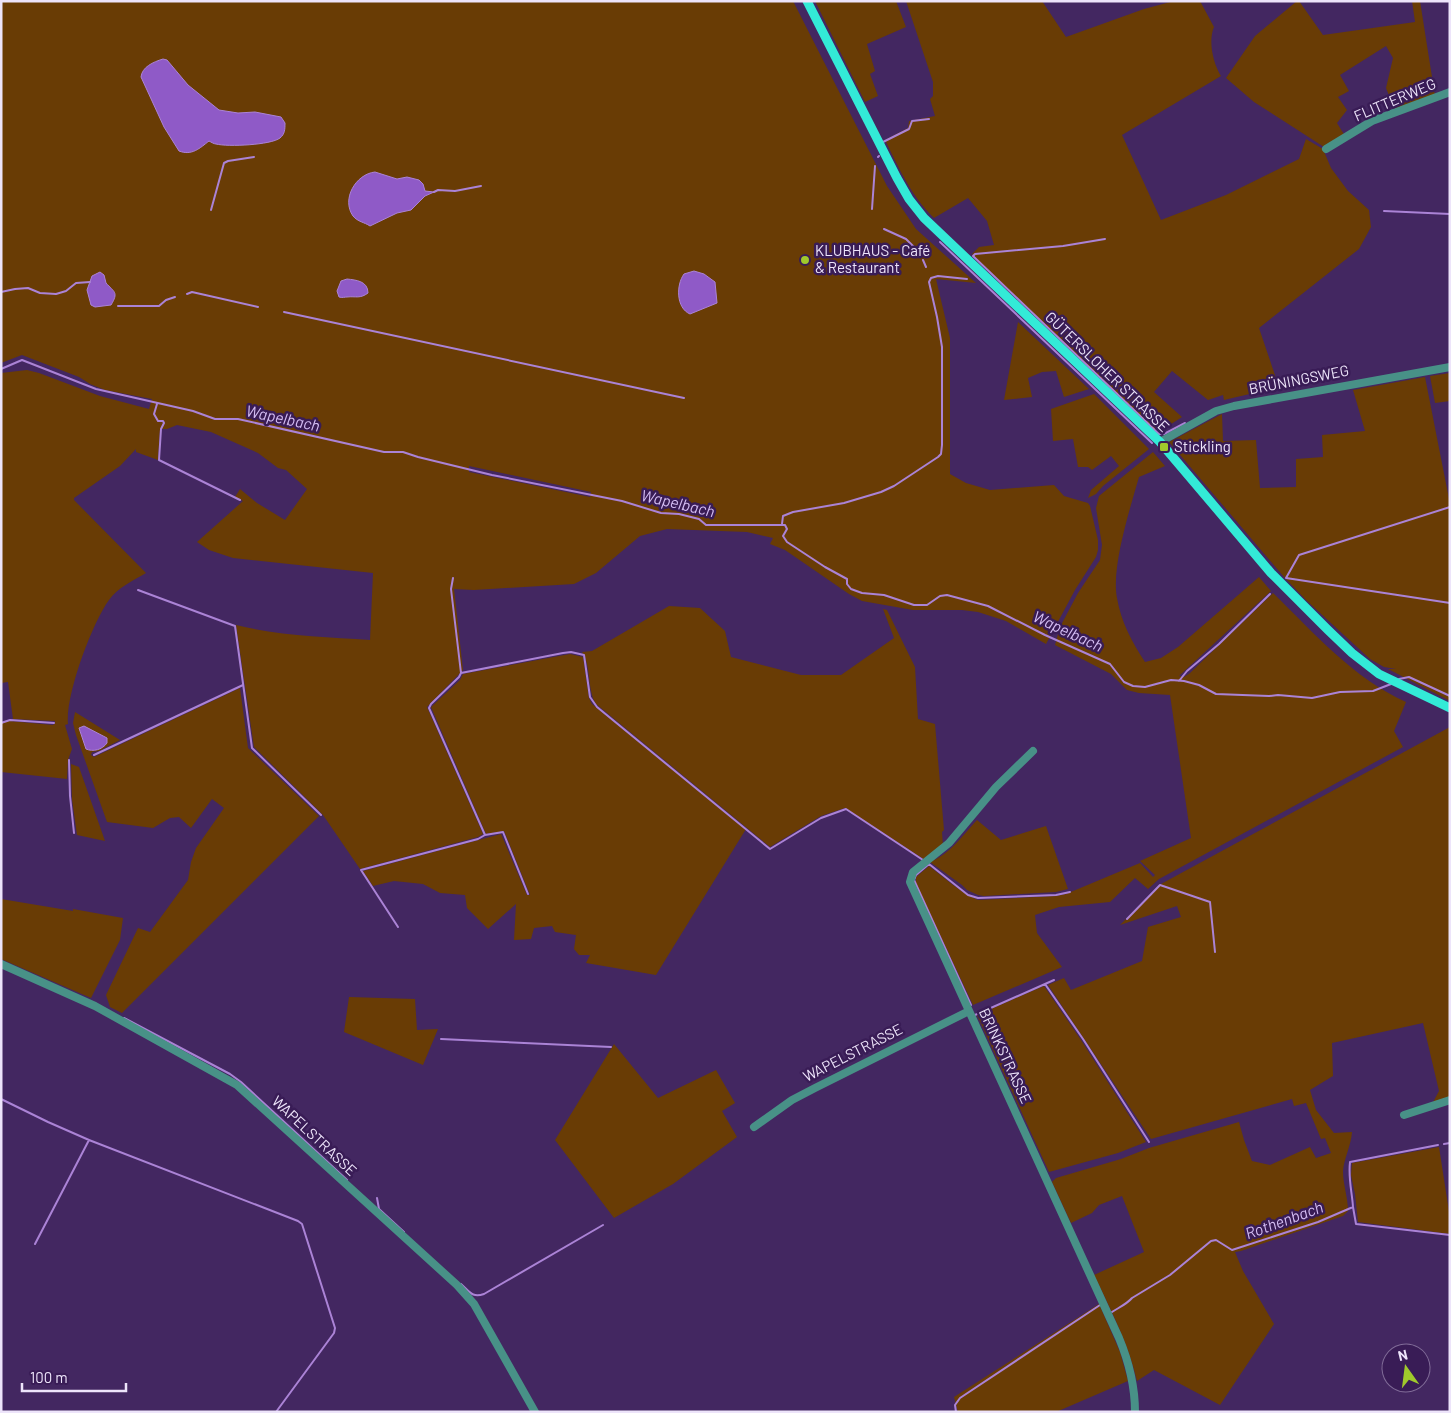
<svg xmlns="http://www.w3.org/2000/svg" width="1451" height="1413" font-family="Barlow,sans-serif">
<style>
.green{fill:#693c05;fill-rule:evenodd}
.water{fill:#8f5ac7;stroke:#ab83d6}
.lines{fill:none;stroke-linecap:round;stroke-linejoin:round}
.stream{stroke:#ab83d6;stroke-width:2}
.minor{stroke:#489187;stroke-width:8}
.major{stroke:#33ead7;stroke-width:9}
.poi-dot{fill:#a0c92c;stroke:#391c56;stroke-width:2}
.labels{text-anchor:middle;stroke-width:5;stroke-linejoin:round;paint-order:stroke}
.street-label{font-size:15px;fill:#ede4fa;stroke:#391c56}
.poi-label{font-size:15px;fill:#ede4fa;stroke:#391c56;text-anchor:start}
.water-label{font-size:16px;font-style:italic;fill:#d4bdf3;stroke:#391c56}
</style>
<rect width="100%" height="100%" fill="#432761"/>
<!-- green -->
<path class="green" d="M1 1H793L887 186 916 229 976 283 936 279 950 338V474L966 483 990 490 1054 485 1064 496 1088 503 1090 506 1098 540V550L1096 557 1075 590 1046 644 1006 621 978 612 962 610H913L862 601 849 594 785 550 770 544 773 538 747 532 667 529 640 536 596 573 574 584 474 590 454 589 463 670 427 707 483 834 478 837 360 869 323 815 254 747 236 625C280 636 325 637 370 640L373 573 233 558 209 550 197 542 243 501 235 497 240 489 257 503 285 520 307 489 286 470 278 468 258 453 211 432 177 425 167 429H160L158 460 136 452V449L120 466 74 498V500L146 573C134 580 117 588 109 600 92 623 65 696 68 724L65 725 72 749 68 760 67 779 1 772V723L9 721 53 725 55 723V721L13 719 8 682 1 683V373L27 370 39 373 100 396 149 409 152 399 105 390 90 384 79 377 22 355 1 363ZM469 466 591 492 590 497 469 472Z
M815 1H896L906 27 867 44 875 71 870 74 878 96 865 102Z
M906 1H1042L1066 37 1144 9 1174 1H1200L1214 27C1208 41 1213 63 1221 76L1122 135 1161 220 1226 195 1299 159 1306 139 1323 149 1331 168 1348 191 1369 210 1371 227 1359 249 1259 328 1279 387 1224 400 1223 395 1208 400 1172 371 1154 392 1182 417 1162 430H1154L972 254 979 247 994 245 987 221 968 198 934 218C911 196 899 168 885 140L908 128 909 121 935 116 930 99 933 96V82Z
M1297 1H1299L1323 35 1415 22 1412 1H1420L1435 96 1395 110 1386 88 1393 58 1386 46 1340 75 1349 91 1338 97 1347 110 1337 123 1345 136 1324 147 1254 102 1226 78 1255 36Z
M1018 322 1089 389 1064 397 1056 371 1042 372 1028 378 1032 397 1004 400Z
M1450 373V401L1435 403 1430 376Z
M1425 377 1450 504V701L1388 669H1396L1384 667 1370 659 1306 600 1284 577 1169 442 1222 414 1223 441 1256 440 1260 488 1296 487V459L1323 457 1322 435 1365 431 1353 390Z
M1094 394 1149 449 1103 486 1096 494 1088 498 1091 490 1119 466 1111 456 1092 470 1088 467H1078L1073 439 1053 441 1051 409Z
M1153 452 1165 466 1139 477C1130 509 1111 567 1117 598 1121 622 1132 642 1145 662L1161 658 1178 647 1259 577 1271 591 1179 676 1184 677 1190 673 1273 593C1314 633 1353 678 1406 702L1394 731 1403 747 1159 879 1148 889 1135 878 1110 902 1059 907 1035 915 1037 933 1062 967 973 1005 916 884V877L929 866C943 877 963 894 978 900L1056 896 1066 894 1140 863 1153 877 1155 875 1140 861 1191 838 1170 695 1139 693 1127 690 1111 674 1055 645 1060 627 1078 593 1100 560 1102 545 1096 508 1099 496Z
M669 606 700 608 725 631 731 657 801 675H841L894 638 883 609 887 610 915 667 918 719 935 724 944 830 942 832 943 846 925 860 845 808 821 816 770 847 596 704C587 690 591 663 582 652L592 651Z
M570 654 583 657 589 698 592 704 746 829 656 975 586 963 590 955H579L574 949 576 935 555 932 552 926 534 928 531 939 514 940 516 904 488 929 467 908 465 895 440 893 423 884 394 881 373 886 363 871 501 834 527 895H530L504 831 486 834 431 707 460 680 463 674Z
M240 688 248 748 319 816 122 1013 110 1007 106 995 138 928 150 932 188 880 191 862 196 848 224 808 212 799 191 828 179 817 170 818 153 828 107 822 76 735 73 723 75 712 120 740 99 751 92 752 91 755 94 757Z
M1450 727V1097L1432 1104 1439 1091 1423 1023 1332 1043 1333 1076 1310 1090 1316 1110 1334 1133 1352 1132C1351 1146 1344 1158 1343 1171 1343 1185 1348 1197 1348 1211L1343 1216 1241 1251 1235 1252 1243 1271 1274 1324 1220 1405 1154 1370 1137 1381C1128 1343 1111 1310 1094 1275L1144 1252 1122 1196 1099 1205 1092 1213 1071 1223 1052 1182 1056 1178 1121 1159 1149 1148 1239 1122 1244 1140 1252 1161 1270 1165 1310 1147 1316 1158 1331 1153 1325 1138 1321 1139 1306 1103 1294 1106 1292 1099 1151 1139 1048 985 1064 978 1071 990 1142 961 1148 927 1181 917 1177 906 1120 925 1161 884Z
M71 764 79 767 105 841 77 835 72 799Z
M977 820 1001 840 1046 826 1068 889 1056 892 984 896 978 895 967 890 962 885 930 862C950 854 963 835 977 820Z
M1 899 73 911V909L123 918 120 940 91 998 1 959Z
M1044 986 1081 1040 1146 1142 1118 1153 1049 1172 977 1015Z
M349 997 415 999 417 1030 438 1029 423 1065 344 1032Z
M614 1044 658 1098 716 1070 735 1103 722 1111 737 1137 673 1184 614 1218 555 1140Z
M1439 1147 1450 1218V1234L1358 1222 1355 1194 1351 1175 1352 1163Z
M1099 1304 1120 1352 1128 1381 1056 1412H958L954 1397Z"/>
<!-- water -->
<path class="water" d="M163 59 167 60 188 85 219 110 238 113 255 112 281 117 285 123C285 129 285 134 280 138 271 145 228 147 216 144 214 144 211 142 209 141 200 148 192 156 179 151L164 127 141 77C142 67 153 62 163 59Z
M375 172 397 179 407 177 419 180 423 184 425 191 434 192 425 196 411 210 397 213 370 226C364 222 358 222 353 216 341 199 356 174 375 172Z
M694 271 704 274 715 282 717 303 690 314C676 308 676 285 684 274Z
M100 272 104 275 106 283C114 292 119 292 111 305L95 307 91 305 87 290 92 276Z
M347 279C356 280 368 281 368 293 360 299 356 296 347 297 345 297 342 298 339 297L337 291 341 281Z
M84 726 107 738V743C102 750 93 752 86 749L79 728Z"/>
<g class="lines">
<!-- stream -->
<path class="stream" d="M883 142 909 129 912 121 929 119
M878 157 879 156
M434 192 438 190 455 191 481 186
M872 209 875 166
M211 210 224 163 228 161 254 157
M1384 211 1450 214
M884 229 906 239 915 248
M1105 239 1063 246 975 254 973 256 1159 434H1164L1185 423
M940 242 1152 443
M923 260 926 267
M1 292 15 289 28 288 40 293 56 294 66 291 76 283 90 282
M187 294 192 292 258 307
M118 306H159L166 300 175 297
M284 312 684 398
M1 369 22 360 96 389 193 411 215 419H238L384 452H403L418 457 492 475 622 501 661 513 679 514 699 519 706 525H785L787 529 783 536 787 542 825 567 847 579V584L851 589 862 593 884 595 914 605H927L940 596 947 595 988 606 1045 635 1110 664 1124 682 1133 686 1145 687 1171 680 1184 681 1199 685 1216 694 1269 696 1278 695 1312 698 1340 692 1373 691 1391 684
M157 404 154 414 158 421H163L164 423 161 429 159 460 240 500
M1450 507 1299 555 1286 578 1450 603
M782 524 783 516 793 512 844 503 881 492 894 486 938 457 941 454 942 445V347L937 317 929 282 931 278 938 276 967 279
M138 590 235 626 252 748 321 815
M461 673 563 653 571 652 584 655 590 697 597 707 770 849 821 818 846 809 923 860
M1399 679 1409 677 1450 696
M1179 681 1187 671 1219 644 1270 594
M1 723 10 720 54 723
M94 755 243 685
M69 760 70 796 74 833
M485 835 503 832 528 894
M929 864 916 875 914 880 971 1005
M929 864 968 895 978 898 1056 895 1070 892
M1127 919 1160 885 1210 902 1215 952
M398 927 361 870 478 839 485 835 429 708 431 704 459 677 461 673 451 589 453 578
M1045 984 1083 1039 1149 1142
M975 1015 1054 980
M124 1018 230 1074 241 1082 347 1180
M441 1039 611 1047
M1 1099 48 1122 89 1140 298 1221 302 1224 335 1328 334 1333 276 1412
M1444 1144 1450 1143
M377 1198 379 1209 404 1232
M1353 1207 1356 1224 1450 1235
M35 1244 89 1140
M461 1284C470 1292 472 1298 484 1294L603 1225
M1112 1312C1118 1308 1127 1304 1132 1298L1170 1275 1211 1241 1216 1240 1232 1250 1318 1222 1353 1207C1352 1192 1348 1178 1350 1162L1438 1145
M956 1412 955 1405 960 1398 1100 1305"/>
<!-- minor -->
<path class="minor" d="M1326 149 1372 121 1450 92
M1160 442 1216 411 1234 406 1450 367
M1033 751 996 787 949 843 913 872 910 882 1119 1338C1129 1362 1135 1385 1135 1412
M1 964 95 1006 237 1085 457 1285 474 1304 535 1412
M1404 1115 1450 1100
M754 1127 792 1100 815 1088 969 1011"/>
<!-- major -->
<path class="major" d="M807 1 897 178 909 199 924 218 1160 442 1271 573 1328 630 1352 653 1379 674 1450 708"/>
</g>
<!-- markers -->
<g class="poi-dot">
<circle cx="805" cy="260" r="5"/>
<rect x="1159" y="442" width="10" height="10" rx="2.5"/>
</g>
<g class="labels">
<!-- street labels -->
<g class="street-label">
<text transform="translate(1395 100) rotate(-23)" y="5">FLITTERWEG</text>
<text transform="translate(1107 372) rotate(44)" y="5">GÜTERSLOHER STRASSE</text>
<text transform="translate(1299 380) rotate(-11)" y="5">BRÜNINGSWEG</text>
<text transform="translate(853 1053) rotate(-27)" y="5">WAPELSTRASSE</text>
<text transform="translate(1005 1056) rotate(65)" y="5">BRINKSTRASSE</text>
<text transform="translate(314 1136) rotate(43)" y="5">WAPELSTRASSE</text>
</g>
<!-- poi labels -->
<g class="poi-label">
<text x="815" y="256">KLUBHAUS - Café<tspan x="815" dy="17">&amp; Restaurant</tspan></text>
<text x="1174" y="452">Stickling</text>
</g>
<!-- water labels -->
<g class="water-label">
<text transform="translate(283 418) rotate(12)" y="6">Wapelbach</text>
<text transform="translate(678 503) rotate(13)" y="6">Wapelbach</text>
<text transform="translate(1068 631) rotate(25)" y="6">Wapelbach</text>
<text transform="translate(1284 1220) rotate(-20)" y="6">Rothenbach</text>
</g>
</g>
<!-- border -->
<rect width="1451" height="1413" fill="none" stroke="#ede4fa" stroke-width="5"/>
<!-- north arrow -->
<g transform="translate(1406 1368) rotate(346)"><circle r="24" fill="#391c56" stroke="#816c98"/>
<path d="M0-4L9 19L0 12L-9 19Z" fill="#a0c92c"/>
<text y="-8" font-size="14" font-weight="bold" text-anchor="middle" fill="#ede4fa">N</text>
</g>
<!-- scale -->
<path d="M22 1383v8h104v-8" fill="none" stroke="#ede4fa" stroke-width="2.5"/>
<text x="30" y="1383" font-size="15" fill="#ede4fa" stroke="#391c56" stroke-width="4" paint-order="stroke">100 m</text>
</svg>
